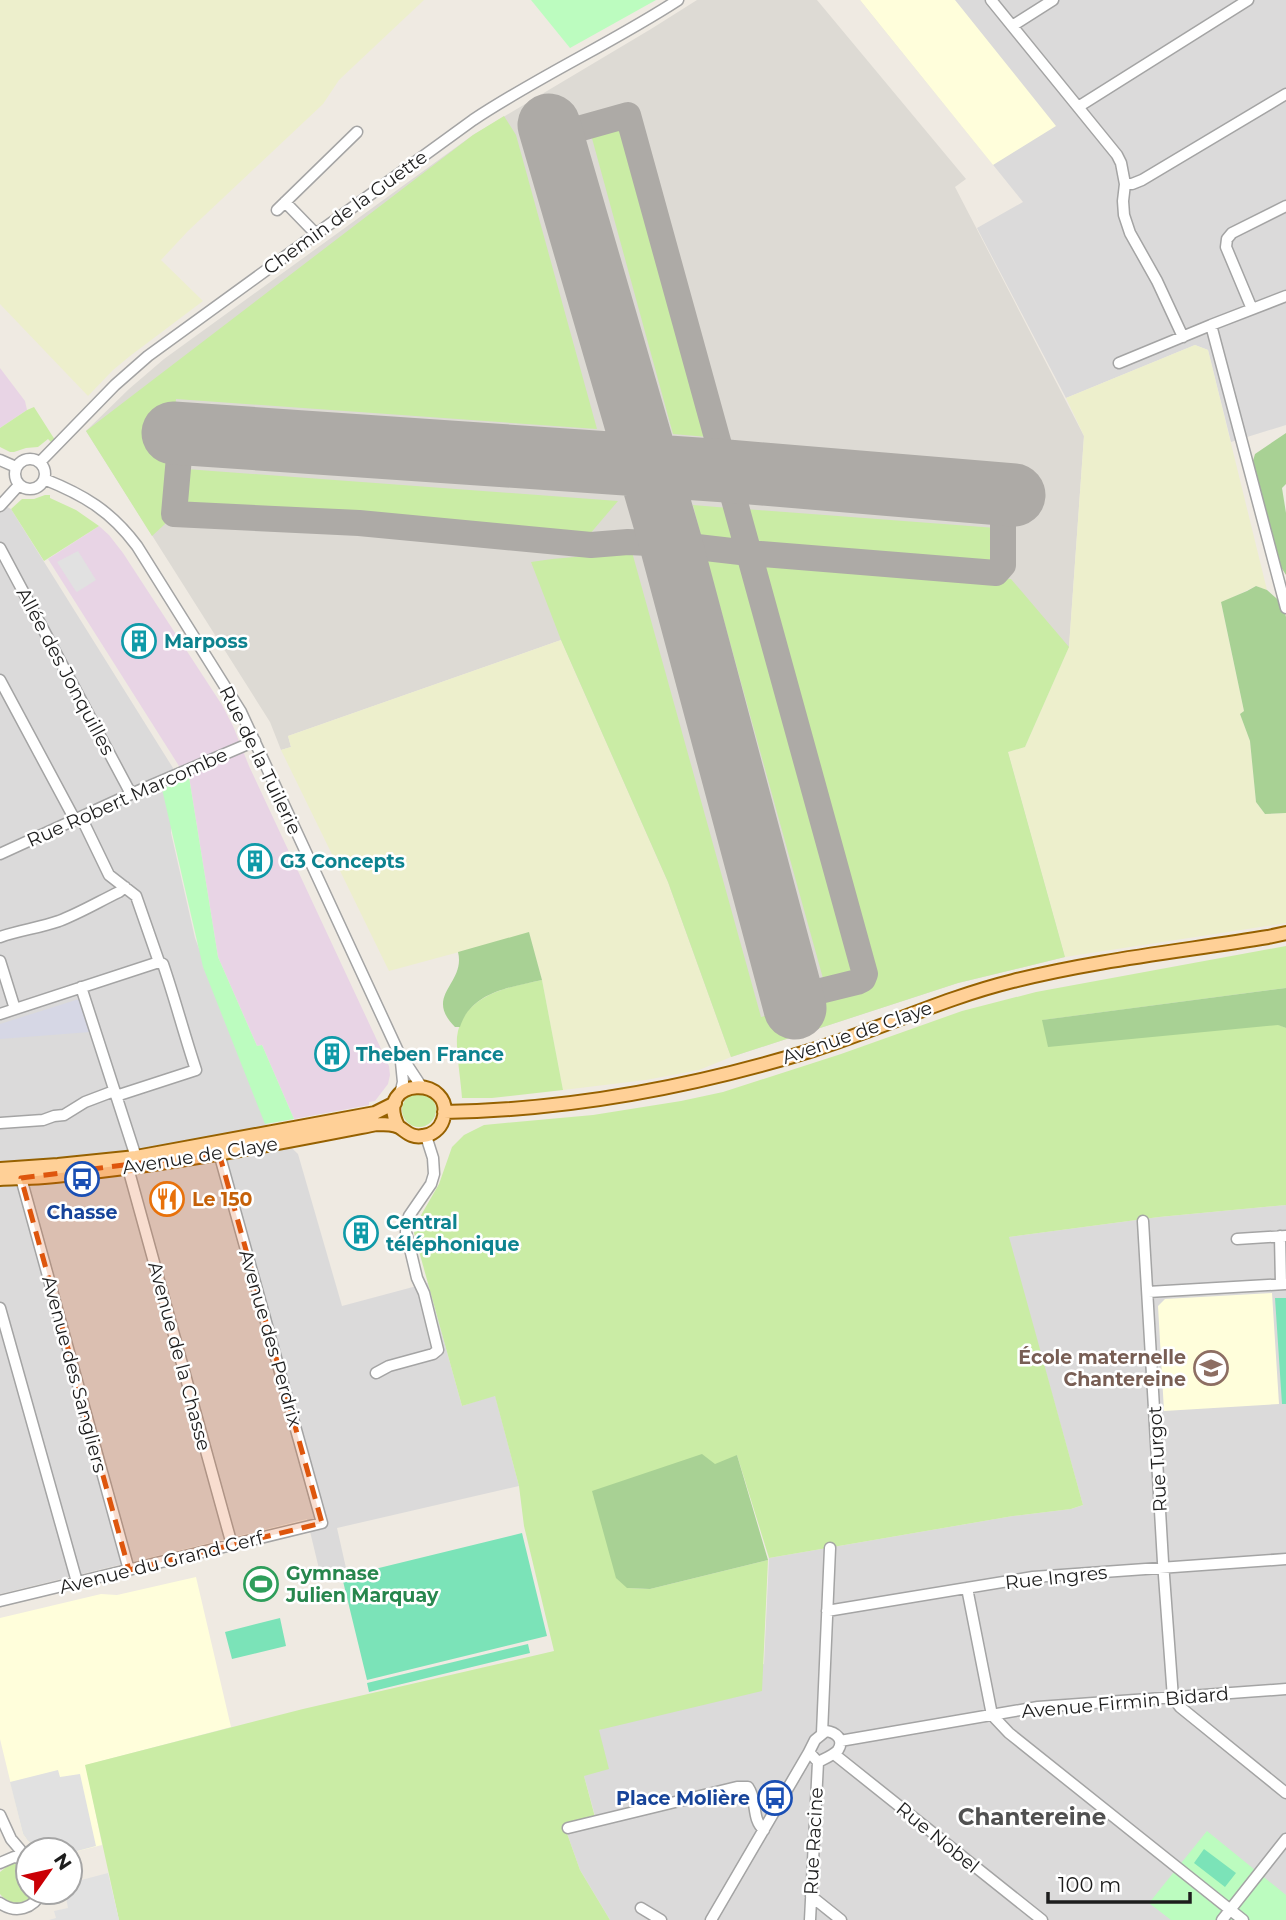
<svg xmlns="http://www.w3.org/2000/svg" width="1286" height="1920" font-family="Montserrat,sans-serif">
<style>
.residential{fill:#dbdada}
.industrial{fill:#e8d4e5}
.education{fill:#fffedb}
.airport{fill:#dddad4}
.farmland{fill:#edefcc}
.grass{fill:#caeca5}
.forest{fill:#a8d194}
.park{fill:#bcfcbf}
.pitch{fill:#7be3b8}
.parking{fill:#e1e1e1}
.plaza{fill:#d6d7e5}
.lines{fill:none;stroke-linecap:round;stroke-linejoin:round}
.taxiway{stroke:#adaaa6;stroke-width:26}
.runway{stroke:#adaaa6;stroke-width:63}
.minor-casing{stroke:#a4a4a4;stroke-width:13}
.major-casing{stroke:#966100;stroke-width:16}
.minor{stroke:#fff;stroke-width:10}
.major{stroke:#ffd097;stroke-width:12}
.marked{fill:#de560d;fill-opacity:0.2;stroke:#de560d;stroke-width:5;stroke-dasharray:14 9;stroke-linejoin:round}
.labels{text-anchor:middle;stroke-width:5;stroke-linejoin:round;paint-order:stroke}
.street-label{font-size:19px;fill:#1d1d1d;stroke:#fff}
.culture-label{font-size:19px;font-weight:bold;fill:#0d838f;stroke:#fff;text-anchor:start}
.food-label{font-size:19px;font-weight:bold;fill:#c56008;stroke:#fff;text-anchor:start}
.transit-label{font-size:19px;font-weight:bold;fill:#164399;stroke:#fff}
.education-label{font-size:19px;font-weight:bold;fill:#785e54;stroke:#fff;text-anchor:end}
.leisure-label{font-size:19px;font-weight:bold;fill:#27864d;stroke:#fff;text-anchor:start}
.quarter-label{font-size:23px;font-weight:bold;fill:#505050;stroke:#fff}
</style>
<rect width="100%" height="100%" fill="#efeae2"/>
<!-- residential -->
<path class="residential" d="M860 0H1286V425L1231 442 1208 350 1195 345 1066 398 977 228 1023 202Z
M0 503 11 509 173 768 171 833 195 938 266 1123 298 1154 342 1306 428 1283 462 1406 495 1395 519 1486 337 1528 346 1568 320 1573 307 1519 0 1594Z
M1286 1205V1920H610L580 1870 564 1825 595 1816 584 1776 599 1730 764 1664 769 1558 1013 1516 1071 1509 1083 1505 1008 1237 1159 1217Z"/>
<!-- industrial -->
<path class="industrial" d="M0 368 25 401 27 410 0 428Z
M99 526 109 535 123 553 222 705 233 726 249 766 389 1066 390 1075 388 1084 375 1101 369 1102V1105L294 1119 262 1045 257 1046 218 957 189 777 179 766 48 559Z"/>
<!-- education -->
<path class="education" d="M860 0H955L1056 126 993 165Z
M1272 1293 1279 1404 1164 1411 1158 1306 1165 1299Z
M196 1577 231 1727 86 1765 102 1845 70 1853V1850H42L28 1841 23 1834 0 1739V1618L101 1594 117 1595Z"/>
<!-- airport -->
<path class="airport" d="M697 0H817L966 179 955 187 1084 436 1069 647 1008 752 1065 957 958 983 731 1057 561 640 288 736 291 747 281 750 270 722 86 431 129 389 164 359 473 135 651 29Z"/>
<!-- farmland -->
<path class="farmland" d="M0 0H424L339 80 323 104 188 231 161 260 203 301 130 356 113 370 88 396 0 304Z
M1195 345 1208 350 1267 590 1256 586 1221 603 1244 711 1240 714 1250 741 1256 802 1265 814 1286 813V923L1065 957 1008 752 1025 747 1069 647 1084 436 1066 398Z
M561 640 668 882 731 1057 699 1070 646 1080 563 1090 542 980 529 933 389 971 281 750 291 747 288 736Z"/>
<!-- grass -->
<path class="grass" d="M504 116 516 135 597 429 176 399 165 524 152 536 86 431 473 135Z
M622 123 708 437 673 434 590 131Z
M34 407 55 440 52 443 48 439 38 447 26 448 14 452H10L0 447V428L27 410Z
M186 469 618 501 589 535 184 505Z
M45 495H50V498L76 510 99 526 44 561 11 509 22 499H34Z
M693 505 729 508 739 546 702 541Z
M745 509 996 528 995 563 756 547Z
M632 552 761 1017 863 988 870 985 873 967 757 561 1011 579 1069 647 1025 747 1008 752 1065 957 958 983 731 1057 668 882 561 640 531 562 552 559Z
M706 556 743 560 857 972 824 982Z
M1286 946V988L1043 1020 1279 1025 1286 1028V1205L1159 1217 1009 1237 1083 1505 1071 1509 1013 1516 769 1558 737 1455 627 1588 650 1589 768 1560 762 1691 599 1730 609 1769 584 1776 595 1817 564 1825 580 1870 610 1920H119L85 1765 303 1709 554 1651 524 1526 519 1486 495 1396 462 1406 414 1233 420 1217 439 1184 452 1147 464 1135 484 1125 593 1115 681 1101 723 1092 841 1054 962 1011 1036 992Z
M542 980 563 1090 492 1098H462C461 1081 456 1052 457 1037 462 995 508 987 542 980Z
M402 1110a17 17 0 1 1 34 0a17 17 0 1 1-34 0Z
M17 1863 28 1866V1892H36C26 1906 11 1907 0 1894V1872L10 1864Z"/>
<!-- forest -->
<path class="forest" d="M1286 433V484L1282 488 1286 513V575L1279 564 1252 464 1255 454Z
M1256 586 1267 590 1283 604 1286 617V813L1265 814 1256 802 1250 741 1240 714 1244 711 1221 602 1247 591Z
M529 932 542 980C511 987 471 992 460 1027H455C423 995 466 984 458 952Z
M1286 988V1028L1278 1025 1048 1047 1042 1020Z
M702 1454 715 1464 737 1455 768 1560 650 1589 627 1588 616 1578 592 1491Z"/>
<!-- park -->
<path class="park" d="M531 0H656L570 48Z
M189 777 218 957 257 1046 262 1045 294 1119 265 1124 203 967 162 789Z
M1207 1831 1286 1895V1920H1171L1149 1903Z"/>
<!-- pitch -->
<path class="pitch" d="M1275 1298H1286V1404H1282Z
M522 1533 547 1636 367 1680 342 1577Z
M280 1618 286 1646 232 1659 225 1632Z
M528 1644 530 1653 369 1692 367 1683Z
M1204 1849 1236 1873 1225 1887 1194 1863Z"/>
<!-- parking -->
<path class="parking" d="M78 551 96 580 77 592 75 590 57 562Z
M58 1770 60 1777 80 1774 96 1846 70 1853V1850H42L28 1841 23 1834 10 1782Z
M108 1873 119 1920H49L56 1918 54 1911 68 1908 65 1892H70L72 1888 70 1883Z"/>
<!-- plaza -->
<path class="plaza" d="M79 999 90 1032 0 1039V1024Z"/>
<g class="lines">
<!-- taxiway -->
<path class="taxiway" d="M553 136 628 115 865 974 863 979 857 982 792 998
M181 434 174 514 359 523 591 545 628 542 671 544 749 553 996 573 1003 565V494"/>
<!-- runway -->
<path class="runway" d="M549 125 671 544 795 1008
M173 433 727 471 1014 495"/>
<!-- minor casing -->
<g class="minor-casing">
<path id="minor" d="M991 0 1117 155 1121 163 1125 184 1123 201 1124 215 1130 233 1157 281 1183 337
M1012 26 1053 0
M1078 107 1248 0
M1125 184H1132L1142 180 1286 94
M285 202 316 234
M277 210 357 132
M1252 309 1226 247 1227 239 1232 233 1286 206
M1211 325 1286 608
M1119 363 1211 325 1286 296
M15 474a15 15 0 1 1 30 0a15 15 0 1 1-30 0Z
M0 460 16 467
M40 462 115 385 148 356 473 120C539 76 612 43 678 0
M44 479C84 495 111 511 137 546L241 712 398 1051 421 1086
M0 506 19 485
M0 548 131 794
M0 680 75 820
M81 817 109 875 136 896 159 962 163 964C175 999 184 1034 196 1070L116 1096
M0 854 131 794 255 741
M0 937C20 930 39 928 59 921 80 913 100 901 119 892L125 887
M0 961 15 1009
M81 987 136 1157
M0 1014 159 962
M400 1094 403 1082 401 1062
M0 1123 43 1120 54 1116 64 1115 85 1102 114 1091
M128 1168 232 1545
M21 1178 129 1570
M1143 1221 1163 1562 1173 1698 1180 1707 1286 1793
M1280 1236 1281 1284
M1237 1239 1286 1236
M1148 1292 1286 1284
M0 1308 77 1582
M376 1373 389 1366 433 1354 438 1350 424 1293 417 1278 406 1232 409 1216 431 1184 434 1174 433 1158 426 1136
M967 1588 992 1715 1009 1733 1243 1920
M0 1601 322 1523 219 1153
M827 1611 1033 1577 1286 1559
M826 1731C835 1732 845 1739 838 1750 834 1755 824 1759 818 1762L809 1752 815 1740Z
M822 1733 830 1548
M840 1741 1038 1707 1286 1689
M834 1754 1042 1920
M0 1815 11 1839 28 1859
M568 1828 737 1787H748C758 1801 751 1819 764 1830
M0 1863 14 1857 28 1859
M811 1896 841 1920
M0 1903C16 1914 33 1909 42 1892
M641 1908 661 1920
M711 1920 809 1752
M810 1920 818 1762
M1222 1920 1286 1839"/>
</g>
<!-- major casing -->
<g class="major-casing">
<path id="major" d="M444 1112C570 1110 693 1087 813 1050 880 1029 944 998 1013 981 1096 960 1183 951 1268 937L1286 933
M0 1169 58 1165 136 1157 375 1113 395 1103
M0 1179C21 1178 43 1178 64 1175 169 1165 274 1144 377 1124 383 1124 393 1124 399 1127 407 1132 411 1138 423 1136 432 1135 440 1129 443 1120 457 1075 373 1076 398 1126"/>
</g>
<!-- minor -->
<use href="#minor" class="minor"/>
<!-- major -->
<use href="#major" class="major"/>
</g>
<!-- marked area -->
<path class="marked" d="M219 1153 322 1523 129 1570 21 1178Z"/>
<!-- icons -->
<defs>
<g id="building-ring" transform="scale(1.75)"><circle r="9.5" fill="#fff" stroke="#0f9aa8" stroke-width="1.5"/><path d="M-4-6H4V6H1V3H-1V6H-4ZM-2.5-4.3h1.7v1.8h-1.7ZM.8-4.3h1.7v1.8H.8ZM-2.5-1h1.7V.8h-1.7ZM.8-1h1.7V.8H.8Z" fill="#0f9aa8"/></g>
<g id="bus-ring" transform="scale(1.75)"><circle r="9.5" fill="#fff" stroke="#1a4fb4" stroke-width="1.5"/><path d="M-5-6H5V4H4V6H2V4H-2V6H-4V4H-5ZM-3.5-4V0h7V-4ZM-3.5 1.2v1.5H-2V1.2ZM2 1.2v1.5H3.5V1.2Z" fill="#1a4fb4"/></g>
<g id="restaurant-ring" transform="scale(1.75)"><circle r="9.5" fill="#fff" stroke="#e8710a" stroke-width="1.5"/><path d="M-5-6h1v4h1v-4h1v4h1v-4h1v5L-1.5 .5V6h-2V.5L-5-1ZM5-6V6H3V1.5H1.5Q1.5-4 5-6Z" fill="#e8710a"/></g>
<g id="school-ring" transform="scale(1.75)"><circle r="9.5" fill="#fff" stroke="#8d6e63" stroke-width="1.5"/><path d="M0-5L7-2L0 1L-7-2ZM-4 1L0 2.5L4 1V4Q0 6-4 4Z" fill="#8d6e63"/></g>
<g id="stadium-ring" transform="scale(1.75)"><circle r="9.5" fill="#fff" stroke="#2e9e5b" stroke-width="1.5"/><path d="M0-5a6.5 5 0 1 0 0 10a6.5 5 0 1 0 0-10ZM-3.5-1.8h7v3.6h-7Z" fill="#2e9e5b"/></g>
</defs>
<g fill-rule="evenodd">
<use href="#building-ring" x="139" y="641"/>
<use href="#building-ring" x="255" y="861"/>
<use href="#building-ring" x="332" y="1054"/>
<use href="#bus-ring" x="82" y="1179"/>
<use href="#restaurant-ring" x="167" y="1199"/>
<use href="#building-ring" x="361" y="1233"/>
<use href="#school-ring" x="1211" y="1368"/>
<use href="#stadium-ring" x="261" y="1584"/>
<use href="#bus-ring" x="775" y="1798"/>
</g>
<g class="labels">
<!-- street labels -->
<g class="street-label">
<text transform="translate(345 212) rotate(-36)" y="7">Chemin de la Guette</text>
<text transform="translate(66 671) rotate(62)" y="7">Allée des Jonquilles</text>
<text transform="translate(261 760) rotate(64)" y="7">Rue de la Tuilerie</text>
<text transform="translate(127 797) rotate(-24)" y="7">Rue Robert Marcombe</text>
<text transform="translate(857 1032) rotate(-19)" y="7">Avenue de Claye</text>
<text transform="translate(200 1155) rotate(-9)" y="7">Avenue de Claye</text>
<text transform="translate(271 1338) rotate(74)" y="7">Avenue des Perdrix</text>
<text transform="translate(180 1356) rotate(75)" y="7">Avenue de la Chasse</text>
<text transform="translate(75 1374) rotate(75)" y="7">Avenue des Sangliers</text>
<text transform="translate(1157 1459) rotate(-93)" y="7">Rue Turgot</text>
<text transform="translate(161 1562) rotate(-14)" y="7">Avenue du Grand Cerf</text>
<text transform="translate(1056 1577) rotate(-6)" y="7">Rue Ingres</text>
<text transform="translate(1125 1702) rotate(-5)" y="7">Avenue Firmin Bidard</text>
<text transform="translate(938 1837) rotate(39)" y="7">Rue Nobel</text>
<text transform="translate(813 1841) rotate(-87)" y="7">Rue Racine</text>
</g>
<!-- culture labels -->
<g class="culture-label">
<text x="164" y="648">Marposs</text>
<text x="280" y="868">G3 Concepts</text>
<text x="356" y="1061">Theben France</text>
<text x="386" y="1229">Central<tspan x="386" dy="22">téléphonique</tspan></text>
</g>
<!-- food labels -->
<g class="food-label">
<text x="192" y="1206">Le 150</text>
</g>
<!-- transit labels -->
<g class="transit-label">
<text x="82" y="1219">Chasse</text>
<text x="750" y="1805" text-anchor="end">Place Molière</text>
</g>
<!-- education labels -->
<g class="education-label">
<text x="1186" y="1364">École maternelle<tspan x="1186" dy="22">Chantereine</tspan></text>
</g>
<!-- leisure labels -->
<g class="leisure-label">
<text x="286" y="1580">Gymnase<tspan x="286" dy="22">Julien Marquay</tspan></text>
</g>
<!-- quarter labels -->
<g class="quarter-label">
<text x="1032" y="1825">Chantereine</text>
</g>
</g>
<!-- north arrow -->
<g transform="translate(49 1871) rotate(56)"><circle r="33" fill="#ffffff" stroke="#a5a5a5" stroke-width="2"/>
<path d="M0-5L12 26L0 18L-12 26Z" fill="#ca0005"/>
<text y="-10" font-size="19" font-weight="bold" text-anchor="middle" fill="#1d1d1d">N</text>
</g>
<!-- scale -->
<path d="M1048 1892v10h142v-10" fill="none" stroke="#1d1d1d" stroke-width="3.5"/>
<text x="1058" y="1892" font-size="21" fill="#1d1d1d" stroke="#ffffff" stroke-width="5" paint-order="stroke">100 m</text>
</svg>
